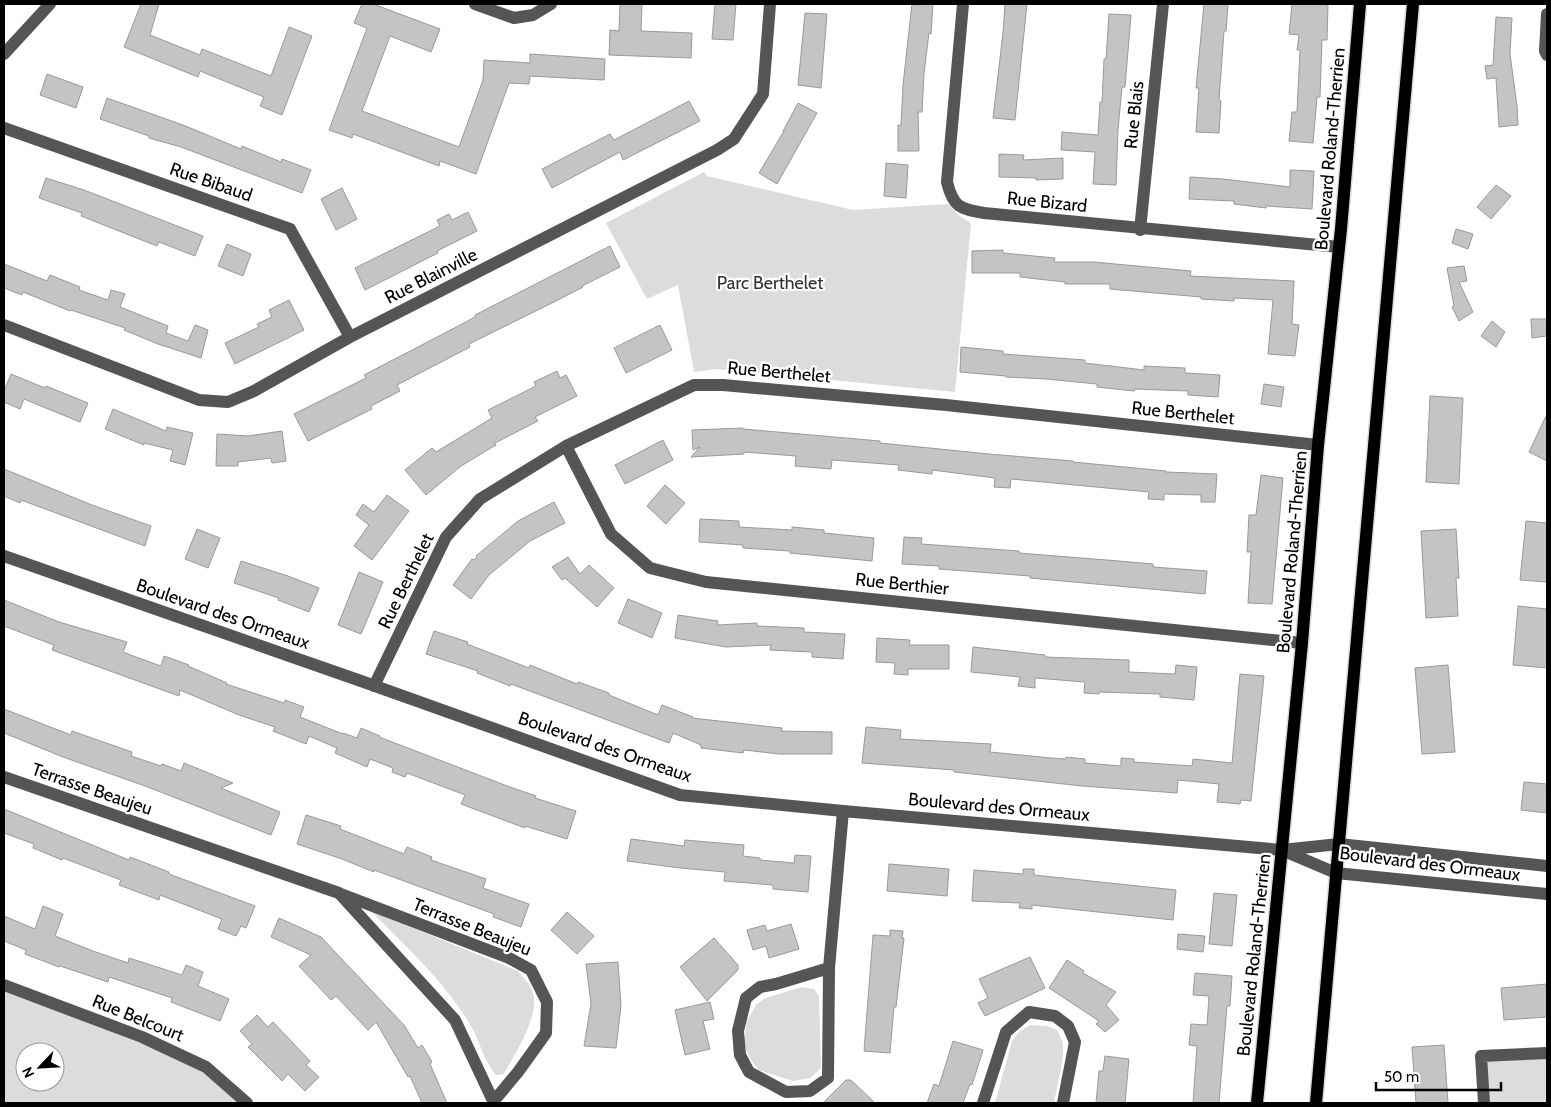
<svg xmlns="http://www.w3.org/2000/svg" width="1551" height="1107" font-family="Cabin,sans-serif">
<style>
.green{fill:#dcdcdc;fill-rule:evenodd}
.building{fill:#c4c4c4;stroke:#999}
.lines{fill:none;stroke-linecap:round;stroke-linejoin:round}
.major-casing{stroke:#dbdbdb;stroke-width:15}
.minor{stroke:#555;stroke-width:12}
.major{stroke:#000;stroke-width:12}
.labels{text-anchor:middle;stroke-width:4.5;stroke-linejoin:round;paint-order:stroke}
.street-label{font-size:18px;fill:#000;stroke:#fff}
.park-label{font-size:18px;fill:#333;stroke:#fff}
</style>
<rect width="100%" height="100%" fill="#fff"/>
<!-- green -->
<path class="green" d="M704 172 707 176 853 210 948 204 958 215 971 223 955 392 717 369 694 372 678 285 647 299 606 223Z
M371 911 518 971C522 977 530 983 532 990 542 1014 515 1053 504 1074L496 1075C483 1060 480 1041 470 1024 444 981 406 947 371 911Z
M4 987 204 1069 241 1103H4ZM25 1052H55V1082H25Z
M802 987 814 989 819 996 821 1068 810 1078 793 1081 759 1070 751 1060 744 1044 747 1021 756 1005 765 998Z
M1030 1025 1047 1026 1057 1030 1063 1043V1057L1054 1103H995L1012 1041 1019 1032Z
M1547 1058V1103H1488L1485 1061Z"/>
<!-- building -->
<path class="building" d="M141 4H159L150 35 200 55 202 49 271 76 289 27 312 36 282 115 260 106 264 97 200 71 198 77 124 47Z
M362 4H373L440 29 431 52 390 36 362 111 459 147 483 80 484 60 530 63V54L605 59 604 80 530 76 529 84 509 83 476 174 440 161 439 166 353 134 352 138 329 130 367 28 354 23Z
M620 4H642L641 31 692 33 691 58 609 55 610 30 619 31Z
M715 4H736L733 40 712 39Z
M912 4H933L931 34 929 33 924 73 922 112H918L919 151H898V125H901L903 85Z
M1005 4H1027L1015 120 993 118 1003 33Z
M1204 4H1228L1226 31H1224L1219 100 1221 101 1219 133 1196 132 1199 88H1196Z
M1292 4H1328L1327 40H1322L1320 97H1317L1313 143 1289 141 1292 112H1297L1300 50H1297L1299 35 1289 34Z
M805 13 827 14 821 88 798 85Z
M1109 14 1131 15 1125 87H1122L1118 130 1116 185 1093 184 1095 152 1061 150 1062 132 1098 135 1100 102H1102L1104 59H1106Z
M1496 17 1512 18 1510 54 1517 106 1518 125 1499 127 1496 78 1487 79 1485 66 1493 65Z
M47 74 83 87 76 108 40 95Z
M107 98 183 125 241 149 242 146 281 162 282 159 311 170 302 193 181 147 149 138V136L100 119Z
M689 101 700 121 623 160 620 152 552 188 542 169 610 134 614 140Z
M798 103 817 113 777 184 759 173 784 131H783Z
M999 154 1024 155 1023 160 1063 158V179L1036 180V178L999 177Z
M886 163 908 165 906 198 884 196Z
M1290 170 1314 171 1312 209 1266 206V208L1234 204V201L1189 199 1190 177 1223 179 1290 187Z
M46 178 84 190 203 236 195 256 159 242 157 246 81 216 82 213 39 198Z
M1496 185 1511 196 1491 219 1477 207Z
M342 188 357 219 336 230 321 199Z
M468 212 477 231 437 251 438 253 365 290 355 268 440 226 437 220 449 214 452 220Z
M1456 229 1473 234 1468 249 1452 243Z
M227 244 251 254 243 276 218 266Z
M610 246 620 267 582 286 583 287 556 301 469 344 470 347 397 385 400 391 371 406 372 409 308 441 294 414 366 378 364 375 466 322 476 316 475 315Z
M1003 250V253L1055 258 1054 262H1094L1191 271 1190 276 1294 281 1292 324 1299 325 1295 356 1268 354 1273 300 1234 298V301L1201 299V297L1110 289V284H1065V282L1020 277V273H972V251Z
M4 264 47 281 50 275 80 287 79 290 108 300 111 290 125 294 120 307 168 326 166 333 188 341 195 325 208 330 201 358 158 344 124 330 125 328 71 310 70 311 23 292 22 295 4 288Z
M1464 266 1467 281 1459 282 1473 312 1459 321 1452 307 1454 306 1447 268Z
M289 300 304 330 235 364 225 343 259 327 257 324 272 317 269 310Z
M1531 319H1547V336L1532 338Z
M1492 321 1505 332 1496 347 1481 336Z
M660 325 672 350 626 373 614 348Z
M961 347 1003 351V354L1085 360V363L1144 370V366L1185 368V373L1220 375 1218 397 1188 395V391L1135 389 1134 391 1097 387V384L1046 379 1006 377V376L960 372Z
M557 371 560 378 566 375 577 396 535 417 538 421 495 443 496 445 461 466 426 495 405 470 432 448 436 452 492 418 488 410 536 386 534 382Z
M11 374 45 388 46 386 88 403 80 422 24 399 20 409 4 402V391Z
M1264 384 1284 387 1281 407 1261 404Z
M1430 396 1463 398 1459 484 1426 482Z
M113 409 166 431 167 427 193 433 185 465 170 461 173 450 144 443V445L105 429Z
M1547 414V461L1529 452Z
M743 428V429L880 441V443L989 454 1073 461V462L1166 471V472L1217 474 1215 502H1201V495L1164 494V500L1148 499 1149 492 1011 479 1010 488 994 487 995 478 932 470V474L898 470 899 465 832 460 831 469 795 466 796 456 744 452V454L691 457 700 447 693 450 692 430Z
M282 431 286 461 272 463 271 458 238 462V466H216L217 434 248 436Z
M663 440 673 460 625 484 615 465Z
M4 469 92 505 151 526 145 546 21 500 20 503 4 496Z
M1261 475 1283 478 1272 604 1248 603 1251 552H1247L1249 515H1256Z
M665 485 685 503 666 524 647 506Z
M387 495 409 511 372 560 354 546 369 525 356 515 363 504 374 512Z
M554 502 565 523 530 541 489 575 471 599 453 585 472 559 474 560 477 557 476 556 518 521Z
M700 519 739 521V527L792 530V527L824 530V533L874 538 872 561 790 553V551L743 548V545L699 542Z
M1526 521 1547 523V582L1520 580Z
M197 529 220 538 208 568 185 559Z
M1456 529 1459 578H1456L1458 616 1426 618 1421 531Z
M904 537 922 538 921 544 1019 551V553L1119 561 1153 564V567L1207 571 1205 594 1030 578V576L939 569V566L902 564Z
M568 557 580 574 589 565 614 588 597 607 565 578 562 580 552 567Z
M241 561 288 576 319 588 309 612 278 600 279 598 234 583Z
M359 572 383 582 361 634 338 625Z
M628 599 662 613 652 638 618 623Z
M4 600 59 622 127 642 123 652 136 657 161 666 164 656 189 665 188 666 227 683 226 684 284 703 285 700 304 707 300 717 343 734V733L357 738 361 728 380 736 379 737 510 787 536 796 535 798 576 811 567 839 525 826V828L461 804 465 795 407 773 405 777 392 772 393 768 370 759 367 767 335 753 337 748 309 736 306 744 273 731 275 727 239 715 180 690 179 696 52 650 54 645 4 626Z
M1518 606 1547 609V668L1513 665Z
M678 615 718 621 717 625 757 623V626L804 628V632L845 634 843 659 812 657V652L770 650 771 645 726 647 675 638Z
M434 631 468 642 467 644 529 668 530 665 577 684 578 682 609 693V695L658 715 662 705 693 717 692 718 782 728 781 731 832 732V754H779L744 750 743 753 701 748V745L673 733 669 743 511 684 510 686 477 673 478 671 426 654Z
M877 638 910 640 909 645H949V669H908V675L894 674 895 663 876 662Z
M973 647 1045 655V657L1129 660V672L1175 674 1176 665 1197 667 1194 700 1160 697V694L1099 692V694L1084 693 1085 682 1035 678V688L1018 686 1020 677 971 672Z
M1448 665 1455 752 1422 754 1415 668Z
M1240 674 1264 676 1251 801 1241 800 1240 804 1217 802 1219 784 1178 780 1177 793 1082 786 954 772V770L862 763 866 727 901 730 900 739 991 744 990 752 1051 758 1066 759V757L1085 759V763L1121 766V758L1134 759V762L1192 766 1193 759 1232 763Z
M4 709 71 735 72 731 132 752 131 756 161 766 162 764 181 771 184 763 233 783 221 788 280 812 271 835 145 786 63 757 4 733Z
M1524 782 1547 784V813L1521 810Z
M4 809 129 860 130 857 169 872V874L255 906 246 928 241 926 236 936 218 929 222 919 160 895 159 900 119 885 121 880 63 858 62 860 33 848 34 844 4 833Z
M306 815 341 826 340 829 404 854 407 847 432 857 431 860 486 879 483 888 529 904 521 927 493 917 494 914 374 870V872L342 859 297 844Z
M631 839 684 846 685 840 744 845 743 856 760 858V860L794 863 795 855 811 856 808 892 773 889V885L724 881 725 872 680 868 627 861Z
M889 864 949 869 947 896 887 891Z
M1023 869H1034V875L1176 890 1173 920 1032 905V909L1019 908 1020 903 972 901 974 870 1023 874Z
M1214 893 1237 895 1232 946 1209 944Z
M43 906 63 914 55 936 93 951 128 963 129 958 182 975 186 965 203 972 198 986 229 999 220 1021 171 1002 172 998 109 977 108 982 60 966 59 967 25 954 26 950 4 941V916L35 929Z
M567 912 594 936 577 954 551 930Z
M279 918 321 937 404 1025 418 1048 422 1045 432 1062 430 1064 447 1103H422L410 1076 408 1077 376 1022 368 1030 336 996 331 1000 299 966 311 955 271 937Z
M791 924 799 949 769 958 766 946 753 950 747 930 765 925 767 931Z
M890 930 903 931 902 938H904L896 1007H894L890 1053 864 1051 873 935 890 936Z
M1178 934 1205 936 1203 952 1177 949Z
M714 938 738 965V970L707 1001 680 967Z
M1030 957 1045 988 985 1016 978 1003 988 998 979 979Z
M1067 960 1084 971 1083 973 1116 992 1106 1005 1119 1020 1105 1032 1096 1024 1099 1021 1049 988Z
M618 962 621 1006 616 1048 584 1046 591 1004 586 964Z
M1195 973 1232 976 1230 1006H1227L1219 1103H1193L1197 1046 1189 1045 1191 1024 1207 1025 1209 996 1193 995Z
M1547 984V1017L1504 1020 1501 988Z
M710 1002 714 1019 703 1021 710 1049 685 1055 675 1010Z
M257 1015 268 1027 273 1022 310 1061 306 1065 319 1077 305 1091 288 1074 282 1081 248 1047 252 1044 240 1031Z
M953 1041 983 1050 972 1085 970 1084 963 1103H927L934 1084 939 1086Z
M1444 1045 1448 1103H1416L1412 1047Z
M1105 1056 1129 1059 1125 1103H1096L1099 1071H1103Z
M846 1080H851L875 1103H823Z"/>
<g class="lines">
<!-- major casing -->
<g class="major-casing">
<path id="major" d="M1257 1103 1302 643 1318 445 1341 229 1360 4
M1316 1103 1413 4"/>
</g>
<!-- minor -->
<path class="minor" d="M475 4 514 18 533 15 551 4
M963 4 947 182C953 207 960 209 984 213L1339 247
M1547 14 1545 51 1547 55
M4 54 50 4
M4 128 290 229 350 337
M1140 230 1163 4
M4 325 199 400 228 402 254 391 350 337 717 150 734 139 763 94 770 4
M566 446 611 534 650 568 706 582 1302 643
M4 556 361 681 680 795 843 811 1282 850 1339 844 1547 866
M374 686 446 537 480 499 566 446 694 385H723L946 405 1318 445
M4 777 339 893 455 1020 494 1103
M1284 851 1336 873 1547 894
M341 894 509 958 531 970 547 1002 546 1033 518 1072 493 1102
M829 968 776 984 760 987 746 998 738 1031 740 1055 749 1072 786 1092 810 1091 828 1078 829 968 843 811
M4 985 142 1037 206 1067 247 1103
M983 1103 1006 1032 1029 1012 1055 1016 1068 1026 1075 1042 1063 1103
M1484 1103 1481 1056 1547 1053"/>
<!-- major -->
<use href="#major" class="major"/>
</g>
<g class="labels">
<!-- street labels -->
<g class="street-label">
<text transform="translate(1134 115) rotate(-84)" y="6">Rue Blais</text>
<text transform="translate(1330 149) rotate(-85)" y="6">Boulevard Roland-Therrien</text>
<text transform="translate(211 182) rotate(19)" y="6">Rue Bibaud</text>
<text transform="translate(1047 202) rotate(6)" y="6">Rue Bizard</text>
<text transform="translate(431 276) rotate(-27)" y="6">Rue Blainville</text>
<text transform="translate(779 372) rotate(5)" y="6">Rue Berthelet</text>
<text transform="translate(1183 413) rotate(6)" y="6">Rue Berthelet</text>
<text transform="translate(1292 552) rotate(-85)" y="6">Boulevard Roland-Therrien</text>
<text transform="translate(406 581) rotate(-64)" y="6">Rue Berthelet</text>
<text transform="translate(902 584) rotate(6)" y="6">Rue Berthier</text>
<text transform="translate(223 614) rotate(19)" y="6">Boulevard des Ormeaux</text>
<text transform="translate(605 747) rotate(19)" y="6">Boulevard des Ormeaux</text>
<text transform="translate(92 789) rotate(19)" y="6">Terrasse Beaujeu</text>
<text transform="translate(999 807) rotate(5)" y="6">Boulevard des Ormeaux</text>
<text transform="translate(1430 864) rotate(7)" y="6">Boulevard des Ormeaux</text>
<text transform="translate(472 927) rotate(22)" y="6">Terrasse Beaujeu</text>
<text transform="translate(1254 955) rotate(-84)" y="6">Boulevard Roland-Therrien</text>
<text transform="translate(138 1018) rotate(22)" y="6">Rue Belcourt</text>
</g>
<!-- park labels -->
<g class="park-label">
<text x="770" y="289">Parc Berthelet</text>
</g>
</g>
<!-- border -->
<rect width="1551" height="1107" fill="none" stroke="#000000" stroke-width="10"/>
<!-- north arrow -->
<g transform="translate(40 1067) rotate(245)"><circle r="24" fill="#ffffff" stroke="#999999"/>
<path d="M0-4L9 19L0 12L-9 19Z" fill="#000000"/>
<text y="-8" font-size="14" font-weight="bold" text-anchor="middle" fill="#000000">N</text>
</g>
<!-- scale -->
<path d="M1376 1082v8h125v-8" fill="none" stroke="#000000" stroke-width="2.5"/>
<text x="1384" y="1082" font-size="15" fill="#000000" stroke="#ffffff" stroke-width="4" paint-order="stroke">50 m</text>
</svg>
